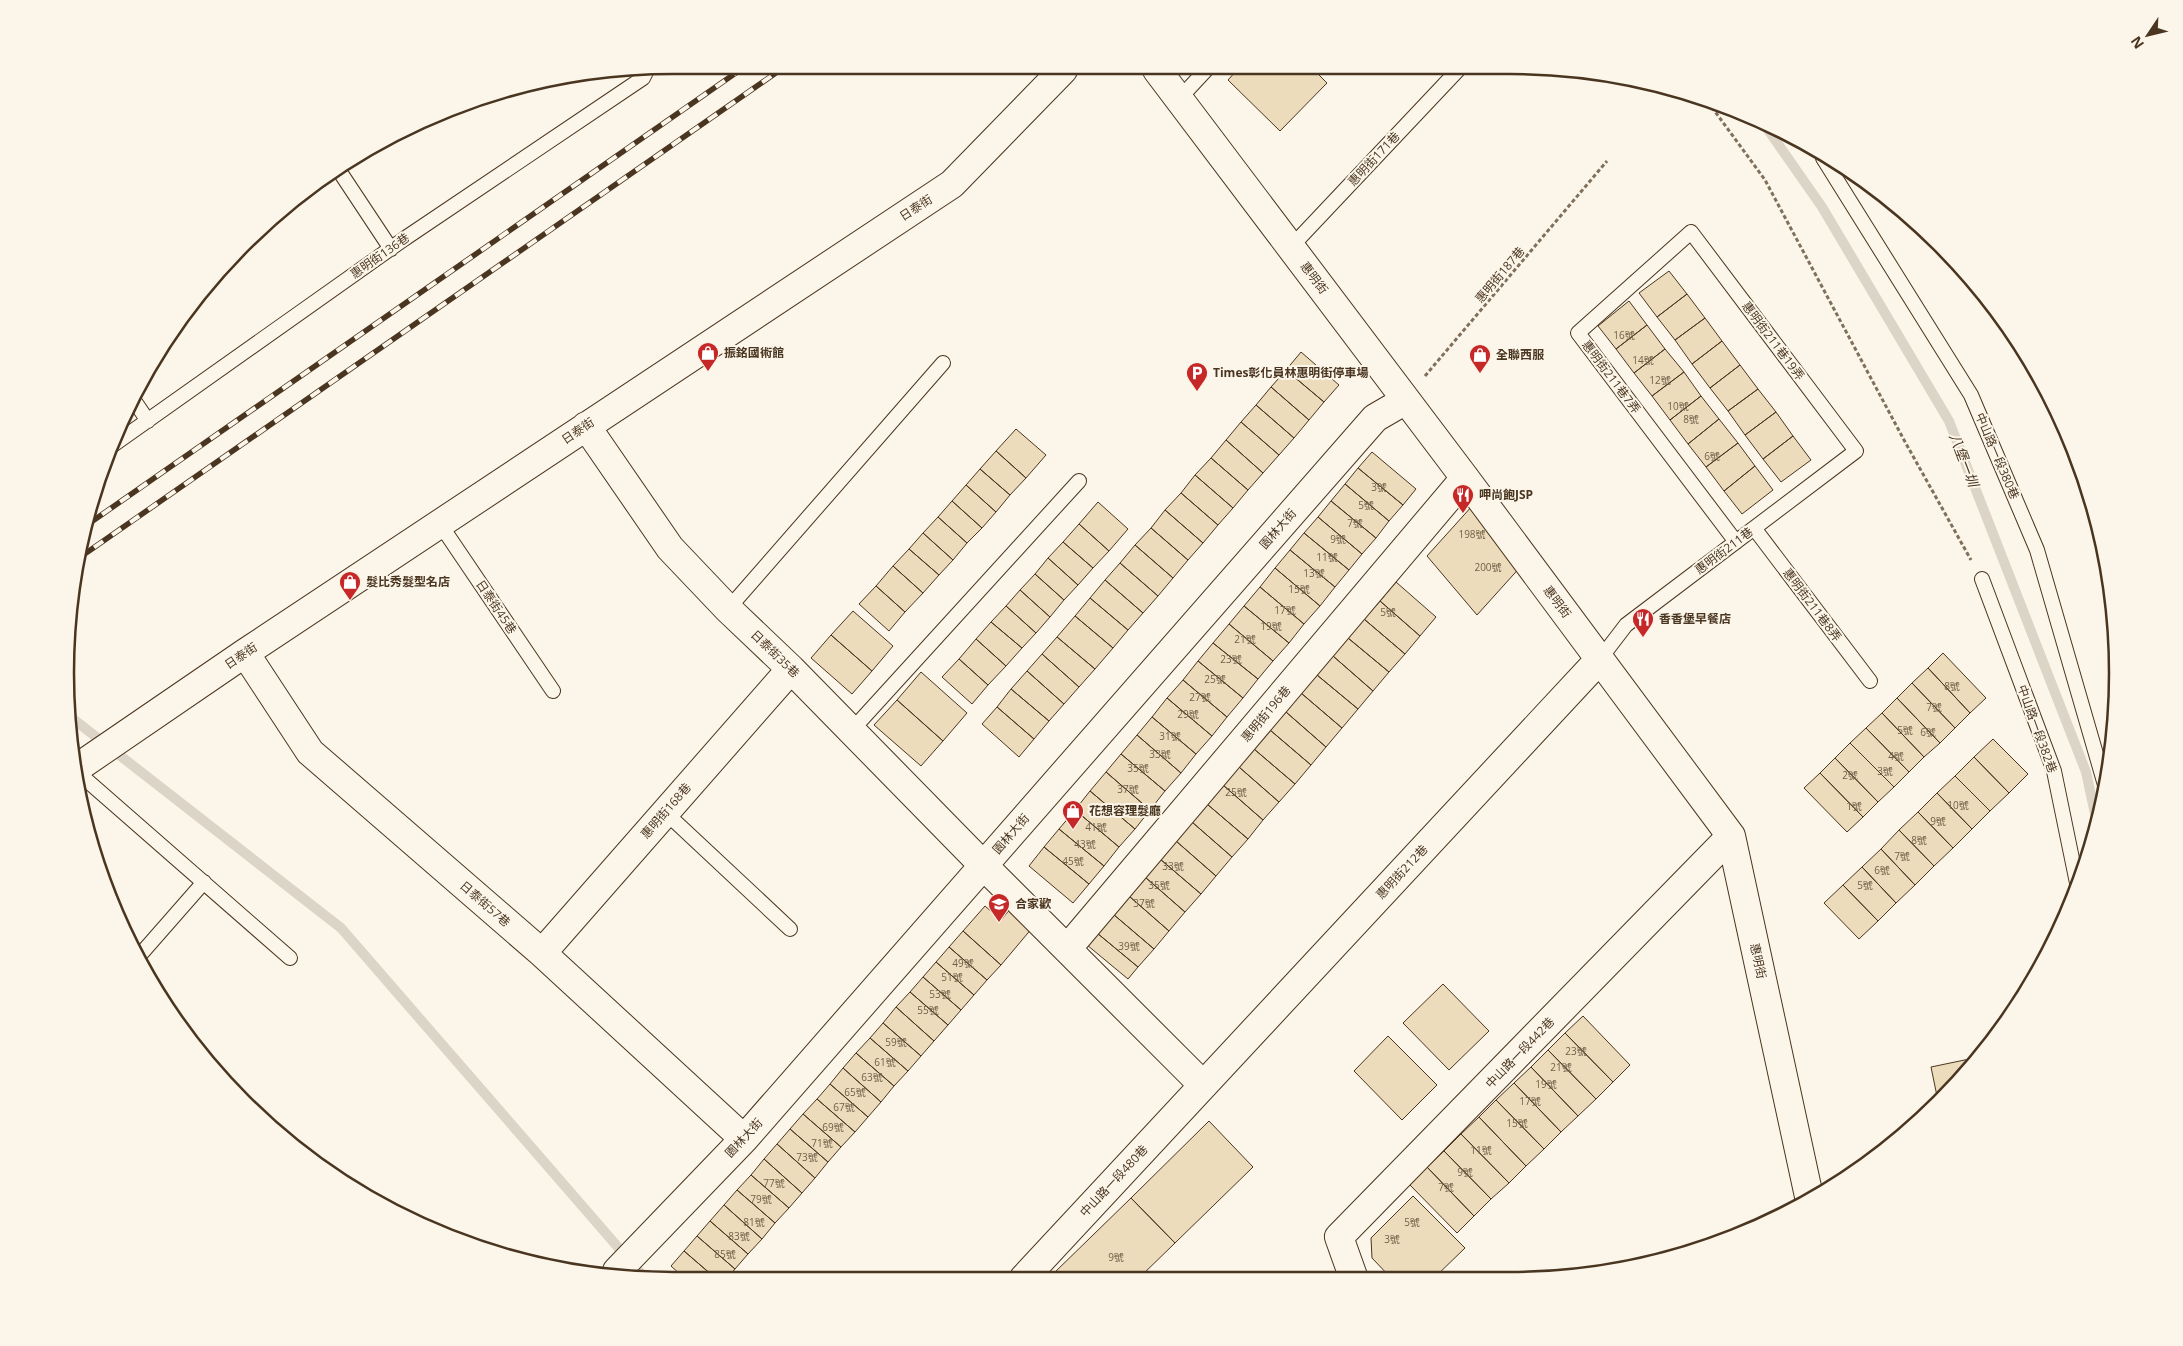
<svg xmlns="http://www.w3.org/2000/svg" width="2183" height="1346" font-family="'Open Sans','Noto Sans TC',sans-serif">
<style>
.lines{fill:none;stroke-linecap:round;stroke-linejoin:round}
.stream{stroke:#dcd4c6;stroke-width:10}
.building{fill:#ecdcbc;stroke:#4a3520}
.service-casing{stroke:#4a3520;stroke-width:16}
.minor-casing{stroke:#4a3520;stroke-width:30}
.path{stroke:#7f6f5c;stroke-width:3;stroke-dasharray:4 2.5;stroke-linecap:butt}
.service{stroke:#fbf6e9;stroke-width:14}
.minor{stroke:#fbf6e9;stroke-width:28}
.rail-casing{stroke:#4a3520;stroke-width:5.5}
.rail{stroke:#fbf6e9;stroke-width:4;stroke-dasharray:11;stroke-linecap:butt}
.labels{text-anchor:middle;stroke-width:4;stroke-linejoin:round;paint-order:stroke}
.number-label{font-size:10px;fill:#725f47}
.street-label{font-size:12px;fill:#4a3520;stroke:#fbf6e9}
.poi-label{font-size:12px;font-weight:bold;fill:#4a3520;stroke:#fbf6e9;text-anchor:start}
.water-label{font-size:14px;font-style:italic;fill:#4a3520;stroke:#fbf6e9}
.rim{fill:none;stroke:#4a3520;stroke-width:2.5}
</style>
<rect width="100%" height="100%" fill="#fbf6e9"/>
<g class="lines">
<!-- stream -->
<path class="stream" d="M1764 124 1822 207 1949 421 2086 772 2098 828
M68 715 341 928 643 1276"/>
</g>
<!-- building -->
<path class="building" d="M1237 70H1314L1327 83 1280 131 1228 80Z
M1669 271 1687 294 1657 317 1639 293Z
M1687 294 1705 318 1675 340 1657 317Z
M1629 301 1647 325 1616 349 1598 326Z
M1705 318 1722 341 1692 364 1675 340Z
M1647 325 1665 349 1634 373 1616 349Z
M1722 341 1740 365 1710 388 1692 364Z
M1665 349 1684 372 1652 396 1634 373Z
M1301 352 1339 385 1324 402 1286 370Z
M1740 365 1758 389 1728 411 1710 388Z
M1286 370 1324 402 1309 420 1271 387Z
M1684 372 1701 396 1670 420 1652 396Z
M1271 387 1309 420 1294 438 1256 405Z
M1758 389 1776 412 1745 435 1728 411Z
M1701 396 1719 419 1688 444 1670 420Z
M1256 405 1294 438 1279 455 1241 422Z
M1776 412 1793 436 1763 459 1745 435Z
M1719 419 1738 443 1706 467 1688 444Z
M1241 422 1279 455 1263 473 1226 440Z
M1016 429 1046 455 1026 478 996 451Z
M1793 436 1811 460 1781 482 1763 459Z
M1226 440 1263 473 1248 490 1211 458Z
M1738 443 1755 466 1724 491 1706 467Z
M996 451 1026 478 1010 495 980 469Z
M1372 452 1416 489 1403 505 1358 468Z
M1211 458 1248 490 1233 508 1195 475Z
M1755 466 1773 490 1742 514 1724 491Z
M1358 468 1403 505 1389 521 1345 484Z
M980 469 1010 495 996 512 966 485Z
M1195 475 1233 508 1218 525 1181 493Z
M1345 484 1389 521 1376 538 1331 501Z
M966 485 996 512 982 528 952 501Z
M1181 493 1218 525 1203 543 1165 510Z
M952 501 982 528 967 543 938 517Z
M1331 501 1376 538 1362 554 1318 517Z
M1098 502 1128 529 1109 551 1079 524Z
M1473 505 1523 564 1477 615 1427 556Z
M1165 510 1203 543 1188 560 1151 528Z
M938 517 967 543 953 560 923 533Z
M1318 517 1362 554 1349 570 1304 533Z
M1079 524 1109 551 1093 568 1063 542Z
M1151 528 1188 560 1173 578 1135 545Z
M923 533 953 560 939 575 909 549Z
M1304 533 1349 570 1335 587 1290 550Z
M1063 542 1093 568 1078 585 1048 558Z
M1135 545 1173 578 1158 596 1120 563Z
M909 549 939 575 923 593 893 566Z
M1290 550 1335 587 1320 606 1275 568Z
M1048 558 1078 585 1064 600 1035 574Z
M1120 563 1158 596 1143 613 1105 580Z
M893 566 923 593 905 612 876 586Z
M1275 568 1320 606 1304 624 1260 587Z
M1035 574 1064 600 1050 617 1020 590Z
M1105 580 1143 613 1128 630 1090 598Z
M1396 582 1436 617 1420 636 1380 601Z
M876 586 905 612 889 631 859 604Z
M1260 587 1304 624 1289 643 1244 606Z
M1020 590 1050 617 1036 633 1006 606Z
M1090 598 1128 630 1113 648 1075 616Z
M1380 601 1420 636 1405 654 1364 619Z
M1006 606 1036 633 1022 648 991 622Z
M1244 606 1289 643 1273 661 1229 624Z
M853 611 893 646 872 671 831 635Z
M1075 616 1113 648 1095 669 1057 637Z
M1364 619 1405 654 1389 672 1348 638Z
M991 622 1022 648 1006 666 976 639Z
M1229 624 1273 661 1258 679 1213 643Z
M831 635 872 671 852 694 811 658Z
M1057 637 1095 669 1079 687 1042 654Z
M1348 638 1389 672 1373 691 1333 656Z
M976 639 1006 666 988 685 959 659Z
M1213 643 1258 679 1243 698 1198 661Z
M1943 653 1986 698 1970 713 1928 668Z
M1042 654 1079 687 1064 704 1027 671Z
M1333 656 1373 691 1358 709 1317 675Z
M959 659 988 685 972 704 942 677Z
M1198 661 1243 698 1227 717 1183 680Z
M1928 668 1970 713 1955 728 1912 683Z
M1027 671 1064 704 1049 721 1011 689Z
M921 672 967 713 943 741 897 700Z
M1317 675 1358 709 1342 728 1301 693Z
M1183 680 1227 717 1212 736 1167 698Z
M1912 683 1955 728 1940 743 1897 698Z
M1011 689 1049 721 1034 739 997 707Z
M1301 693 1342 728 1326 747 1286 712Z
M1167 698 1212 736 1196 754 1152 717Z
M1897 698 1940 743 1924 757 1882 713Z
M897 700 943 741 921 766 874 725Z
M997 707 1034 739 1019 757 982 724Z
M1286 712 1326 747 1311 765 1270 730Z
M1882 713 1924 757 1909 772 1866 728Z
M1152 717 1196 754 1181 773 1137 735Z
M1866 728 1909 772 1894 787 1850 743Z
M1270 730 1311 765 1295 784 1254 749Z
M1137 735 1181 773 1165 791 1121 754Z
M1993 739 2028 774 2009 793 1974 757Z
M1850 743 1894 787 1878 802 1835 758Z
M1254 749 1295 784 1279 802 1239 767Z
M1121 754 1165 791 1150 810 1106 772Z
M1974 757 2009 793 1990 811 1955 776Z
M1835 758 1878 802 1863 817 1820 773Z
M1239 767 1279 802 1263 820 1223 785Z
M1106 772 1150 810 1135 829 1090 791Z
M1820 773 1863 817 1847 832 1804 788Z
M1955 776 1990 811 1972 829 1937 793Z
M1223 785 1263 820 1248 839 1207 804Z
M1090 791 1135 829 1119 847 1075 810Z
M1937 793 1972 829 1953 848 1918 812Z
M1207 804 1248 839 1232 857 1192 822Z
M1075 810 1119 847 1104 866 1059 829Z
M1918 812 1953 848 1934 866 1899 830Z
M1192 822 1232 857 1216 876 1176 841Z
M1059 829 1104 866 1089 884 1044 847Z
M1899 830 1934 866 1915 885 1881 849Z
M1176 841 1216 876 1201 894 1160 859Z
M1044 847 1089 884 1073 903 1029 866Z
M1881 849 1915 885 1896 903 1862 867Z
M1160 859 1201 894 1185 912 1145 877Z
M1862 867 1896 903 1878 921 1843 885Z
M1145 877 1185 912 1169 931 1129 896Z
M1843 885 1878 921 1859 939 1824 903Z
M1129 896 1169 931 1154 949 1113 914Z
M985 906 1001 920 1011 908 1033 927 1001 965 963 931Z
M1113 914 1154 949 1138 967 1097 933Z
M963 931 1001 965 987 980 949 947Z
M1097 933 1138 967 1128 979 1087 945Z
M949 947 987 980 974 995 936 962Z
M936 962 974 995 961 1010 923 977Z
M923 977 961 1010 948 1025 910 992Z
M1443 984 1489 1031 1449 1070 1403 1023Z
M910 992 948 1025 934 1041 896 1007Z
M896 1007 934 1041 921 1056 883 1023Z
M1583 1016 1630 1065 1613 1082 1565 1033Z
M883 1023 921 1056 908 1071 870 1038Z
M1565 1033 1613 1082 1596 1099 1548 1050Z
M1388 1036 1437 1085 1402 1120 1354 1071Z
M870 1038 908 1071 894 1086 856 1053Z
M1548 1050 1596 1099 1578 1116 1531 1067Z
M856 1053 894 1086 881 1102 843 1068Z
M1979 1057 1938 1101 1931 1067Z
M1531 1067 1578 1116 1561 1132 1514 1083Z
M843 1068 881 1102 868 1117 830 1084Z
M1514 1083 1561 1132 1544 1149 1496 1100Z
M830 1084 868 1117 855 1132 817 1099Z
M817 1099 855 1132 841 1147 803 1114Z
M1496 1100 1544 1149 1526 1166 1479 1117Z
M803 1114 841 1147 828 1162 790 1129Z
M1479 1117 1526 1166 1509 1183 1461 1134Z
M1209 1121 1253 1167 1175 1243 1131 1198Z
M790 1129 828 1162 815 1178 777 1144Z
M1461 1134 1509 1183 1491 1199 1444 1151Z
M777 1144 815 1178 802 1193 764 1159Z
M1444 1151 1491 1199 1474 1216 1427 1167Z
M764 1159 802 1193 789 1208 751 1175Z
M1427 1167 1474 1216 1457 1233 1409 1184Z
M751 1175 789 1208 775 1223 737 1190Z
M737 1190 775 1223 762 1239 724 1205Z
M1413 1196 1465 1248 1433 1279H1392L1372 1258 1371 1238Z
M1131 1198 1175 1243 1139 1278H1057L1053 1274Z
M724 1205 762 1239 748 1254 710 1221Z
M710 1221 748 1254 735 1269 697 1236Z
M697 1236 735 1269 729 1276H713L684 1251Z
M684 1251 713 1276H682L671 1266Z"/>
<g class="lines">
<!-- service casing -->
<g class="service-casing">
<path id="service" d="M1179 99 1206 70
M1823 158 1971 395 2037 550 2105 785
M338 169 391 249
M1290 248 1458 70
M135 402 148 421
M113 445 404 239 643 78 647 70
M440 524 553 691
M1754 528 1870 681
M1982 579 2054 771 2077 883
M728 609 943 363
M1600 659 1626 625 1856 451 1691 232 1578 333 1736 542
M852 730 1079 481
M75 770 290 958
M665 812 790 929
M140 955 204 882"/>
</g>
<!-- minor casing -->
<g class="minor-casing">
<path id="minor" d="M1157 70 1465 478 1731 836 1810 1201
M586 426 670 548 728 609 791 669 984 866 1203 1085
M245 653 310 752 542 953 744 1139
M74 770 245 653 952 184 1063 70
M1067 949 1465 478
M542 953 791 669
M617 1271 744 1139 1375 418 1406 400
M1024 1278 1600 659
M1354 1279 1339 1237 1731 836"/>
</g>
<!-- path -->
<path class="path" d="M1708 102 1765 180 1904 440 1971 560
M1425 376 1607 161"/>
<!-- service -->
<use href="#service" class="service"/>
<!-- minor -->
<use href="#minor" class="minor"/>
<!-- rail casing -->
<g class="rail-casing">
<path id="rail" d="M84 527 740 70
M76 560 780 70"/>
</g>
<!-- rail -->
<use href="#rail" class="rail"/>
</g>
<!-- icons -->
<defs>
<g id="shop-pin" transform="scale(1.125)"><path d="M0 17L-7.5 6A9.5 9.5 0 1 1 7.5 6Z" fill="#c62828" stroke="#fbf6e9"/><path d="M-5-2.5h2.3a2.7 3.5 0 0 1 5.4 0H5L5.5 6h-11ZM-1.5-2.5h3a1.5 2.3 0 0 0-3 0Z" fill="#fff"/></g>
<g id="parking-pin" transform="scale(1.125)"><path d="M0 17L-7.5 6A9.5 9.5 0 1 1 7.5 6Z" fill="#c62828" stroke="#fbf6e9"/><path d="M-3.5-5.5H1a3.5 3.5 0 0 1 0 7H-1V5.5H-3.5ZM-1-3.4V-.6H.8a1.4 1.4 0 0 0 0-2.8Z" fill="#fff"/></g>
<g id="restaurant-pin" transform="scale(1.125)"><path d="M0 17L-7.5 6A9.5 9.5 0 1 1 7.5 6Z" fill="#c62828" stroke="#fbf6e9"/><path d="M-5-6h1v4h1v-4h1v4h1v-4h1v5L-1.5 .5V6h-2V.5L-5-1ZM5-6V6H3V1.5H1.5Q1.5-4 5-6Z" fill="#fff"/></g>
<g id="school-pin" transform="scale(1.125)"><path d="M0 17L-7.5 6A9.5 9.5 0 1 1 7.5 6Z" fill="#c62828" stroke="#fbf6e9"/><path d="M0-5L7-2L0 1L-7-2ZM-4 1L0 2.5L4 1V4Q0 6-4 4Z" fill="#fff"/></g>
</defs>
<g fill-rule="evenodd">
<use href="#shop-pin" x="708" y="353"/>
<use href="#shop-pin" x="1480" y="355"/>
<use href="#parking-pin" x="1197" y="373"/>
<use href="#restaurant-pin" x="1463" y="495"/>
<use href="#shop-pin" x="350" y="582"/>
<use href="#restaurant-pin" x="1643" y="619"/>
<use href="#shop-pin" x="1073" y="811"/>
<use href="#school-pin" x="999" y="904"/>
</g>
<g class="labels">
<!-- number labels -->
<g class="number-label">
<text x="1624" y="339">16號</text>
<text x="1643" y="364">14號</text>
<text x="1660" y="384">12號</text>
<text x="1678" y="410">10號</text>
<text x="1691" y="423">8號</text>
<text x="1712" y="460">6號</text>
<text x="1379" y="491">3號</text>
<text x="1366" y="509">5號</text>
<text x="1355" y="527">7號</text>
<text x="1472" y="538">198號</text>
<text x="1338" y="543">9號</text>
<text x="1327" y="561">11號</text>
<text x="1488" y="571">200號</text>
<text x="1314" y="577">13號</text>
<text x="1299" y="593">15號</text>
<text x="1285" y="614">17號</text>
<text x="1388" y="616">5號</text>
<text x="1271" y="630">19號</text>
<text x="1245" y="643">21號</text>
<text x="1231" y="663">23號</text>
<text x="1215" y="683">25號</text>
<text x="1952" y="690">8號</text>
<text x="1200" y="701">27號</text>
<text x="1934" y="711">7號</text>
<text x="1188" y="718">29號</text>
<text x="1905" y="734">5號</text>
<text x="1928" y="736">6號</text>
<text x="1170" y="740">31號</text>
<text x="1160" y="758">33號</text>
<text x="1896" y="760">4號</text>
<text x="1138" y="772">35號</text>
<text x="1885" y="775">3號</text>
<text x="1850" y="779">2號</text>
<text x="1128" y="793">37號</text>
<text x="1236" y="796">25號</text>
<text x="1958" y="809">10號</text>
<text x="1854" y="810">1號</text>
<text x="1938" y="825">9號</text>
<text x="1096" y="831">41號</text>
<text x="1919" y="844">8號</text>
<text x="1085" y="848">43號</text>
<text x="1902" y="860">7號</text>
<text x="1073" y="865">45號</text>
<text x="1173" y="870">33號</text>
<text x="1882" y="874">6號</text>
<text x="1159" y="889">35號</text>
<text x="1865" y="889">5號</text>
<text x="1144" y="907">37號</text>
<text x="1129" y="950">39號</text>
<text x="963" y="967">49號</text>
<text x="952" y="981">51號</text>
<text x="940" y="998">53號</text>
<text x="928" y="1014">55號</text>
<text x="896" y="1046">59號</text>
<text x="1576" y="1055">23號</text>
<text x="885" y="1066">61號</text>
<text x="1561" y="1071">21號</text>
<text x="872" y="1081">63號</text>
<text x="1546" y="1088">19號</text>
<text x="855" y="1096">65號</text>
<text x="1530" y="1105">17號</text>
<text x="844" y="1111">67號</text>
<text x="1517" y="1127">15號</text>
<text x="833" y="1131">69號</text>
<text x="822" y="1147">71號</text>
<text x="1481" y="1154">11號</text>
<text x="807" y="1161">73號</text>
<text x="1465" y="1176">9號</text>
<text x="774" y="1187">77號</text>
<text x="1446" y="1191">7號</text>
<text x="761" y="1203">79號</text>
<text x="754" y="1226">81號</text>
<text x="1412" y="1226">5號</text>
<text x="739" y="1240">83號</text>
<text x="1392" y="1243">3號</text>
<text x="725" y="1258">85號</text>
<text x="1116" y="1261">9號</text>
</g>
<!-- street labels -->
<g class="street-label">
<text transform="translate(1374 159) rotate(-47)" y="4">惠明街171巷</text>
<text transform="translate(916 208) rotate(-33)" y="4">日泰街</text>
<text transform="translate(380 256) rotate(-35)" y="4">惠明街136巷</text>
<text transform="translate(1500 275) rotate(-50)" y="4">惠明街187巷</text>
<text transform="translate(1314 278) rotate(53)" y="4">惠明街</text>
<text transform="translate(1773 341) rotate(53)" y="4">惠明街211巷19弄</text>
<text transform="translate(1611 377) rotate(53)" y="4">惠明街211巷7弄</text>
<text transform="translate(578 431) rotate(-34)" y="4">日泰街</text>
<text transform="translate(1997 456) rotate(67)" y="4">中山路一段380巷</text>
<text transform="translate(1278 529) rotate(-49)" y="4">園林大街</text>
<text transform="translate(1724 551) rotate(-37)" y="4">惠明街211巷</text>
<text transform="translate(1557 602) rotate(53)" y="4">惠明街</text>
<text transform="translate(1812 605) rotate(53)" y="4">惠明街211巷8弄</text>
<text transform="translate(496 607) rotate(56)" y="4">日泰街45巷</text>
<text transform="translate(775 654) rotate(44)" y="4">日泰街35巷</text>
<text transform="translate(241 656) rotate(-34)" y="4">日泰街</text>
<text transform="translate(1266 714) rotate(-50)" y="4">惠明街196巷</text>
<text transform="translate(2037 729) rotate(70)" y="4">中山路一段382巷</text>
<text transform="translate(666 811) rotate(-49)" y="4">惠明街168巷</text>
<text transform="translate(1011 834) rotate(-49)" y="4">園林大街</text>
<text transform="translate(1402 872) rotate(-47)" y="4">惠明街212巷</text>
<text transform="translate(485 904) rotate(41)" y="4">日泰街57巷</text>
<text transform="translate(1758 961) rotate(78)" y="4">惠明街</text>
<text transform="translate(1520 1053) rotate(-46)" y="4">中山路一段442巷</text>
<text transform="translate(744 1138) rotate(-47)" y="4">園林大街</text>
<text transform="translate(1114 1181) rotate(-47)" y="4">中山路一段480巷</text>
</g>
<!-- poi labels -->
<g class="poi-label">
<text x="724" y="357">振銘國術館</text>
<text x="1496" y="359">全聯西服</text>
<text x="1213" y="377">Times彰化員林惠明街停車場</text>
<text x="1479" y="499">呷尚飽JSP</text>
<text x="366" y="586">髮比秀髮型名店</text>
<text x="1659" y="623">香香堡早餐店</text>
<text x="1089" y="815">花想容理髮廳</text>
<text x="1015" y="908">合家歡</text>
</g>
<!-- water labels -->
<g class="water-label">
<text transform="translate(1964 460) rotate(69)" y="5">八堡一圳</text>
</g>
</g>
<!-- crop -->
<path d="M0 0H2183V1346H0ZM673 74H1510A599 599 0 0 1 2109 673V673A599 599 0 0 1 1510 1272H673A599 599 0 0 1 74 673V673A599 599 0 0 1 673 74Z" fill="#fbf6e9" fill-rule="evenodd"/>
<path class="rim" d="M673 74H1510A599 599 0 0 1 2109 673V673A599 599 0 0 1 1510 1272H673A599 599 0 0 1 74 673V673A599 599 0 0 1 673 74Z"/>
<!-- north arrow -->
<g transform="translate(2148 35) rotate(235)" stroke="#fbf6e9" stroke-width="4" paint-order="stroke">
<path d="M0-4L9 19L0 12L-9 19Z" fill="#4a3520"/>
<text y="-8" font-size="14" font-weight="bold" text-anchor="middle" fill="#4a3520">N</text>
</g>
</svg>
